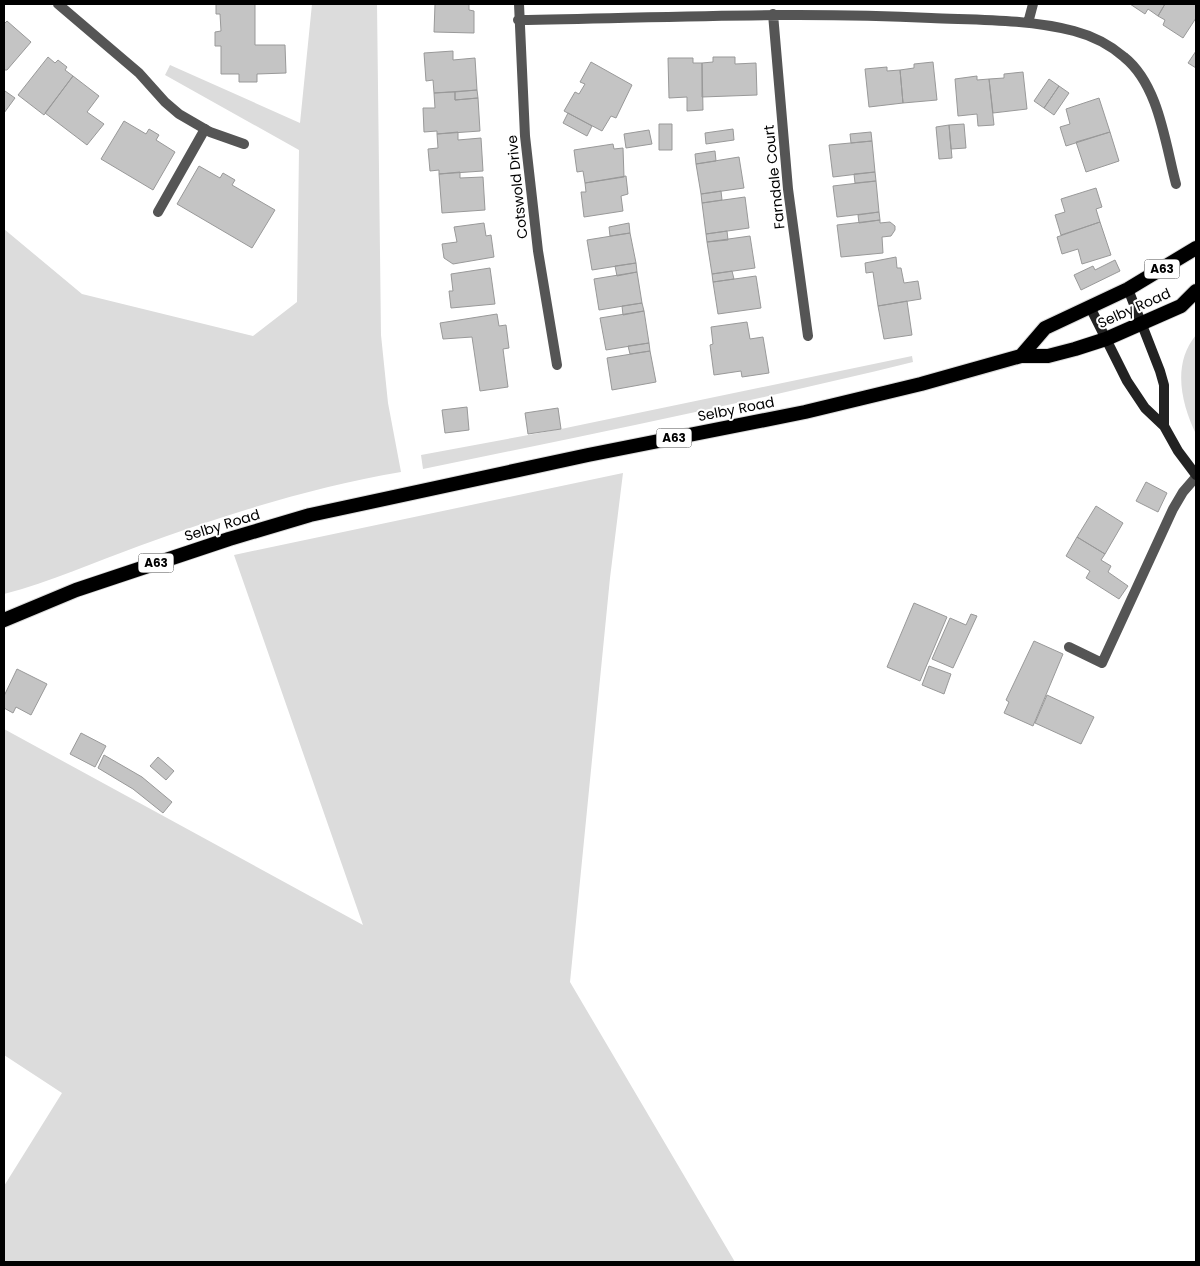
<svg xmlns="http://www.w3.org/2000/svg" width="1200" height="1266" font-family="Poppins,sans-serif">
<style>
.green{fill:#dcdcdc}
.building{fill:#c4c4c4;stroke:#999}
.lines{fill:none;stroke-linecap:round;stroke-linejoin:round}
.trunk-casing{stroke:#dbdbdb;stroke-width:16}
.service{stroke:#555;stroke-width:10}
.minor{stroke:#555;stroke-width:10}
.secondary{stroke:#222;stroke-width:10}
.trunk{stroke:#000;stroke-width:14}
.labels{text-anchor:middle;stroke-width:4;stroke-linejoin:round;paint-order:stroke}
.shield{fill:#fff;stroke:#4c4c4c;stroke-width:1}
.shield-label{font-size:12px;font-weight:bold;fill:#000}
.street-label{font-size:14px;fill:#000;stroke:#fff}
</style>
<rect width="100%" height="100%" fill="#fff"/>
<!-- green -->
<path class="green" d="M312 4H377L381 335 388 403 401 472C312 487 224 515 139 546 95 562 50 582 4 594V229L82 294 253 336 297 302 299 150 165 75 170 65 300 123Z
M1196 335V434C1181 403 1172 364 1196 335Z
M912 356 913 362C751 402 587 435 423 469L421 455 561 429Z
M623 473 610 578 570 982 735 1262H4V1186L62 1093 4 1055V729L363 925 234 555Z"/>
<!-- building -->
<path class="building" d="M216 4H255V45H285L286 73 257 74V82H239V74H221V46H215V32L221 31 220 14H216Z
M435 4H469V10L474 11V33L434 32Z
M1130 4H1165L1158 16 1148 9 1145 14Z
M1165 4H1196V18L1183 38 1163 25 1165 20 1158 16Z
M7 21 31 42 7 70H4V24Z
M453 51V60L475 58 477 90 434 93 433 80 426 81 424 53Z
M1196 51V68L1188 63Z
M48 57 55 63 58 60 67 67 65 70 73 76 44 115 18 95Z
M713 57H735V64L756 63 757 95 702 97V63L713 62Z
M668 58H693V63H702L703 110 687 111V97L669 98Z
M591 62 632 85 616 118 611 116 602 131 564 111 575 92 579 94 585 84 580 82Z
M933 62 937 100 903 103 900 70 914 68V64Z
M887 67V71L900 70 903 103 869 107 865 69Z
M1023 72 1027 109 993 113 989 79 1004 78V74Z
M73 76 99 96 87 112 104 124 87 145 45 113Z
M977 76V80L989 79 994 125 978 126 977 114 958 116 955 79Z
M1049 79 1059 86 1044 108 1034 101Z
M1059 86 1069 93 1054 115 1044 108Z
M477 90 478 98 455 100V92Z
M5 91 15 98 4 113V92Z
M455 92V100L478 98 480 131 437 134V131L424 132 423 108H435L434 93Z
M1099 98 1110 132 1066 146 1060 127 1070 124 1066 109Z
M568 113 592 126 587 136 563 123Z
M124 121 146 134 149 129 159 135 156 140 175 152 153 190 101 159Z
M659 124H672V150H659Z
M964 124 966 148 951 149 949 125Z
M949 125 952 158 939 159 936 127Z
M733 129 734 140 706 144 705 133Z
M649 130 652 144 626 148 624 134Z
M458 132V140L481 138 483 171 439 174V170L430 171 428 149 438 148 437 134Z
M871 132 872 141 851 143 850 134Z
M1110 132 1119 161 1086 172 1076 142Z
M872 141 875 172 833 177 829 145Z
M613 144 614 149 623 148 624 177 585 183 583 171 577 172 574 150Z
M715 151 716 161 696 164 695 154Z
M739 157 744 188 701 194 696 164Z
M199 166 220 178 223 173 235 180 232 185 275 210 252 248 177 204Z
M460 172V178L483 177 485 210 442 213 439 174Z
M875 172 876 181 855 183 854 174Z
M626 176 628 194 621 196 623 211 584 217 581 192H586L585 183Z
M876 181 879 212 837 217 833 186Z
M1096 188 1102 207 1096 209 1100 222 1061 235 1055 215 1065 212 1061 199Z
M721 191 722 200 702 203 701 194Z
M745 197 749 228 706 234 702 203Z
M879 212 880 220 859 223 858 215Z
M880 220V223L890 222 895 226V230L891 236 882 237 883 253 841 257 837 225Z
M1100 222 1111 255 1082 264 1078 249 1062 254 1057 237Z
M484 223 486 236 491 235 494 257 453 264 444 258 442 244 457 242 454 227Z
M629 223 630 233 610 236 609 227Z
M727 231 728 240 707 242 706 234Z
M630 233 636 263 592 270 587 240Z
M750 236 755 268 712 274 707 242Z
M896 257 897 268H901L904 283 918 281 921 299 878 306 873 272 866 273 865 263Z
M1115 260 1120 271 1081 290 1074 275 1093 266 1095 270Z
M636 263 637 272 617 276 615 266Z
M490 268 495 304 451 308 449 291H453L451 274Z
M732 271 734 279 713 282 712 274Z
M637 272 642 303 599 310 594 279Z
M756 276 761 308 718 314 713 282Z
M907 301 912 335 884 339 878 306Z
M642 303 644 311 623 315 622 306Z
M644 311 649 343 606 350 600 318Z
M497 314 499 326 506 325 509 348 503 349 508 387 480 391 472 337 443 339 440 323Z
M747 322 750 339 763 337 769 373 742 377 741 371 714 375 710 345 713 344 711 327Z
M649 343 650 351 630 354 628 346Z
M650 351 656 382 612 390 607 358Z
M467 407 469 430 445 433 442 410Z
M558 408 561 429 528 434 525 413Z
M1146 482 1167 493 1158 512 1136 501Z
M1096 506 1123 523 1105 554 1077 537Z
M1077 537 1105 554 1101 560 1111 566 1108 572 1128 586 1119 599 1086 578 1090 571 1066 556Z
M914 603 947 617 920 681 887 667Z
M971 614 977 616 953 668 932 659 950 618 966 625Z
M1034 641 1063 654 1033 726 1004 713 1009 702 1006 700Z
M929 666 951 674 944 694 922 685Z
M17 669 47 684 31 715 16 707 13 713 4 708V696Z
M1047 695 1094 717 1081 744 1035 723Z
M81 733 106 746 95 767 70 754Z
M104 755 142 777 172 802 163 813 133 789 98 768Z
M158 757 174 771 166 780 150 766Z"/>
<g class="lines">
<!-- trunk casing -->
<g class="trunk-casing">
<path id="trunk" d="M1021 356 1045 328 1128 289 1196 248
M4 620 76 590 229 539 310 515 588 455 805 412 921 384 1021 356H1048L1075 349 1106 339 1181 306 1196 291"/>
</g>
<!-- service -->
<path class="service" d="M158 212 205 129
M1069 647 1102 663 1173 509 1183 492 1196 477"/>
<!-- minor -->
<path class="minor" d="M58 4 139 73 165 102 179 114 210 132 244 144
M519 4 525 136 538 251 557 365
M773 14 788 189 808 336
M518 20C656 18 793 11 931 18 978 20 1028 19 1074 31 1093 36 1109 44 1124 57 1159 85 1165 143 1176 184
M1028 23 1033 4"/>
<!-- secondary -->
<path class="secondary" d="M1128 289 1160 371 1164 385V426
M1090 307 1127 381 1145 408 1164 426 1178 451 1196 475"/>
<!-- trunk -->
<use href="#trunk" class="trunk"/>
</g>
<g class="labels">
<!-- shield labels -->
<g class="shield">
<rect x="1144.5" y="259.5" width="35" height="19" rx="4"/>
<rect x="656.5" y="428.5" width="35" height="19" rx="4"/>
<rect x="138.5" y="553.5" width="35" height="19" rx="4"/>
</g>
<g class="shield-label">
<text x="1162" y="273">A63</text>
<text x="674" y="442">A63</text>
<text x="156" y="567">A63</text>
</g>
<!-- street labels -->
<g class="street-label">
<text transform="translate(774 177) rotate(-96)" y="5">Farndale Court</text>
<text transform="translate(517 187) rotate(-96)" y="5">Cotswold Drive</text>
<text transform="translate(1134 308) rotate(-24)" y="5">Selby Road</text>
<text transform="translate(736 409) rotate(-11)" y="5">Selby Road</text>
<text transform="translate(222 525) rotate(-17)" y="5">Selby Road</text>
</g>
</g>
<!-- border -->
<rect width="1200" height="1266" fill="none" stroke="#000000" stroke-width="10"/>
</svg>
